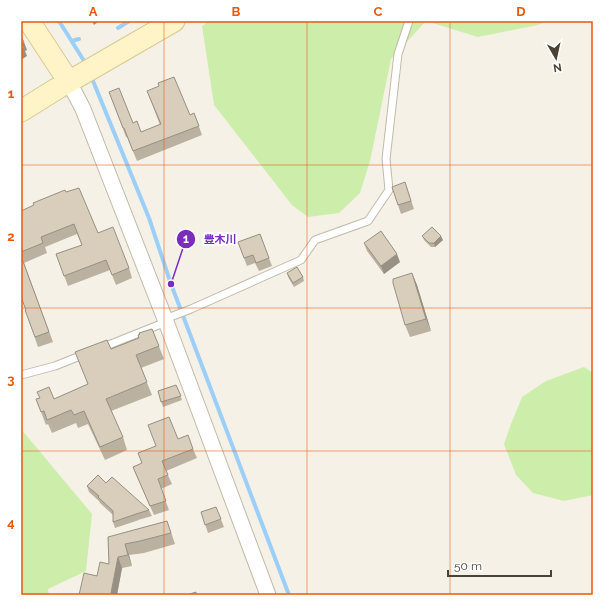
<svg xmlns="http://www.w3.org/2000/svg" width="614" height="616" font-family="Raleway,'Noto Sans JP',sans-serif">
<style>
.green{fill:#cdeeab}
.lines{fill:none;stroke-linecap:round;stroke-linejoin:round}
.stream{stroke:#9ccff8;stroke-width:4}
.lane-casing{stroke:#c2baa8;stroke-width:9}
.street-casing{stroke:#c2baa8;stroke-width:17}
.secondary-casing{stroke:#d9ca91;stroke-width:23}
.lane{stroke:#fff;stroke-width:7}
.street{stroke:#fff;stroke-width:15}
.secondary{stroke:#fff4c7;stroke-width:21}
.wall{fill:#bab1a1}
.shaded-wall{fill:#979083}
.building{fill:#d8cebb;stroke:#979083}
.grid{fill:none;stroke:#e8590c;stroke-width:1;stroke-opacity:0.55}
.leader{fill:none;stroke:#7b2cbf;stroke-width:1.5}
.callout-dot{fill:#7b2cbf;stroke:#fff;stroke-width:1.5}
.mark-label{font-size:12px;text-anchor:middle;font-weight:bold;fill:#fff}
.callout-label{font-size:11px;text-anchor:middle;font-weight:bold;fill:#7b2cbf;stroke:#fff;stroke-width:4;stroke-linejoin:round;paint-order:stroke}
.neatline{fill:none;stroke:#e8590c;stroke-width:1.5}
.grid-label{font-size:13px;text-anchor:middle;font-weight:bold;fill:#e8590c}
</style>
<rect width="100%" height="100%" fill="#f5f1e7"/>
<!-- green -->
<path class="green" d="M209 21H548L538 25 478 37 426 21 391 59 370 161 360 193 339 213 308 217 292 205 214 105 202 26Z
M584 367 593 373V495L564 501 533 493 516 475 504 444 511 424 522 397 546 381Z
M21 429 92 514 86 571 48 589 49 595H21Z"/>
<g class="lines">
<!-- stream -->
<path class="stream" d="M59 21 86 64
M118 28 129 21
M72 41 79 39
M91 76 149 218 171 284 289 595"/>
<!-- lane casing -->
<g class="lane-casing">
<path id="lane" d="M165 319 191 309 301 260 315 240 368 221 389 190 386 159 398 54 409 21
M101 348 166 322
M21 375 55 366 85 354"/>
</g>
<!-- street casing -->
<g class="street-casing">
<path id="street" d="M69 82 83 109 165 319 268 595"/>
</g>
<!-- secondary casing -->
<g class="secondary-casing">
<path id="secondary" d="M29 21 69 82
M21 111 58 88 174 21"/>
</g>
<!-- lane -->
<use href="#lane" class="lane"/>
<!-- street -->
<use href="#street" class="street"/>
<!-- secondary -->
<use href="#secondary" class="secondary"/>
</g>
<!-- wall -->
<path class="wall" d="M147 91 190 115 194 113 202 135 137 161 127 137H126L109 92 133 123 141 132 160 125Z
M405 182 414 209 401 214 398 205Z
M66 192 98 233 129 268 132 278 116 285 110 270 68 286 56 254 82 245 77 234 45 247 47 253 24 263 53 342 38 347 25 310H26L21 297V211Z
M260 234 272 266 259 271 255 263 247 266 238 242Z
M422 236 443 240 435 247H431L424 240Z
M364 243 400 262 384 274 367 251Z
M287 273 303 277 304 281 294 287 288 277Z
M412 273 417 285 431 331 410 337 405 325Z
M152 329 164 359 141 368 152 395 111 411 123 437 127 450 105 460 88 424 78 428 76 423 52 433 48 424 46 425 36 399H54L88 384 75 352 111 349 139 338Z
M176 385 182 400 163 407 158 391Z
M178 439 193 449 197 458 166 471 172 484 161 489 169 510 154 515 137 477 133 467 142 463 138 453Z
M106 483 149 510 152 516 138 520H139L115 528 113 522V515L100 503 99 501 89 492 87 486Z
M216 507 224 527 208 533 201 512Z
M171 532 175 544 144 553 129 555 132 566 122 568 117 595H79L109 564 108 537Z"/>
<!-- shaded-wall -->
<path class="shaded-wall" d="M92 21H99L94 25Z
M24 42 27 50 25 51 27 56 21 60V44Z
M441 236 443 240 435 247 434 243Z
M397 254 400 262 384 274 381 266Z
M412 273 417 285 431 331 426 319Z
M125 544 129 555 132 566 128 555Z
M118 557 122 568 117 595 111 593Z"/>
<!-- building -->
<path class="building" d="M21 37 24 42 21 44 24 48 21 49Z
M174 77 190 115 194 113 199 126 133 151 124 128H123L109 92 119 88 133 123 137 121 141 132 161 124 147 91 159 86 158 83Z
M405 182 411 201 398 205 392 187Z
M79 188 98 233 113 227 129 268 112 275 106 260 64 276 56 254 82 245 74 224 41 237 43 243 21 252V211L34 205 33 203 65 190 66 192Z
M432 227 441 236 434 243H429L422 236Z
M381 231 397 254 381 266 364 243Z
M260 234 269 258 256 263 253 255 244 258 238 242Z
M21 256 49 332 35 337 25 310H26L21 297Z
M297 267 303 277 293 283 287 273Z
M412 273 426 319 405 325 393 283V279Z
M152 329 159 346 136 355 147 382 106 399 123 437 100 447 84 411 74 415 71 410 47 420 44 411 41 412 36 399 40 398 37 392 49 387 54 399 88 384 75 352 107 340 111 349 139 338 138 335 140 334 139 333Z
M176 385 181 396 161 402 158 391Z
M169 417 178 439 188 435 193 449 162 461 168 475 158 479 166 501 150 506 133 467 142 463 138 453 156 446 148 425Z
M98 475 106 483 112 477 149 510 136 514 113 522V511L98 497 99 496 87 486Z
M216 507 221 519 205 525 201 512Z
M167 521 171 533 140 541 125 544 128 555 118 557 111 593 118 595H79L84 573 97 576 100 562 109 564 108 537Z
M196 592V595H187Z"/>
<!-- grid -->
<path class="grid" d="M164 21V595M307 21V595M450 21V595M21 165H593M21 308H593M21 451H593"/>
<!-- callouts -->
<path class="leader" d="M171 284L186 239"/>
<g class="callout-dot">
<circle cx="171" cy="284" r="4"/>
<circle cx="186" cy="239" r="10"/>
</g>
<g class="mark-label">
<text x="186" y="243">1</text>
</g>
<g class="callout-label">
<text x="220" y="243">豊木川</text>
</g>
<!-- border -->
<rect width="614" height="616" fill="none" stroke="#ffffff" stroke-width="44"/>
<!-- north arrow -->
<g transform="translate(556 58) rotate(171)" stroke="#ffffff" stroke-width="3" paint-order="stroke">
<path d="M0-3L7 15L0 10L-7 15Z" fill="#494235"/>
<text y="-6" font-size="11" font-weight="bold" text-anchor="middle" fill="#494235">N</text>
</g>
<!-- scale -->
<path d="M448 570v6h103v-6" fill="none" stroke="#494235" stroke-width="2"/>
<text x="454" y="570" font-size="12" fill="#494235" stroke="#ffffff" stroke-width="3" paint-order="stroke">50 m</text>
<rect x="22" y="22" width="570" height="572" class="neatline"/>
<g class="grid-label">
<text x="93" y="16">A</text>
<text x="236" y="16">B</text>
<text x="378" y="16">C</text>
<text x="521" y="16">D</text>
<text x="11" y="98">1</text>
<text x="11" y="241">2</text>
<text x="11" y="384">3</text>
<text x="11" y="527">4</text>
</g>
</svg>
